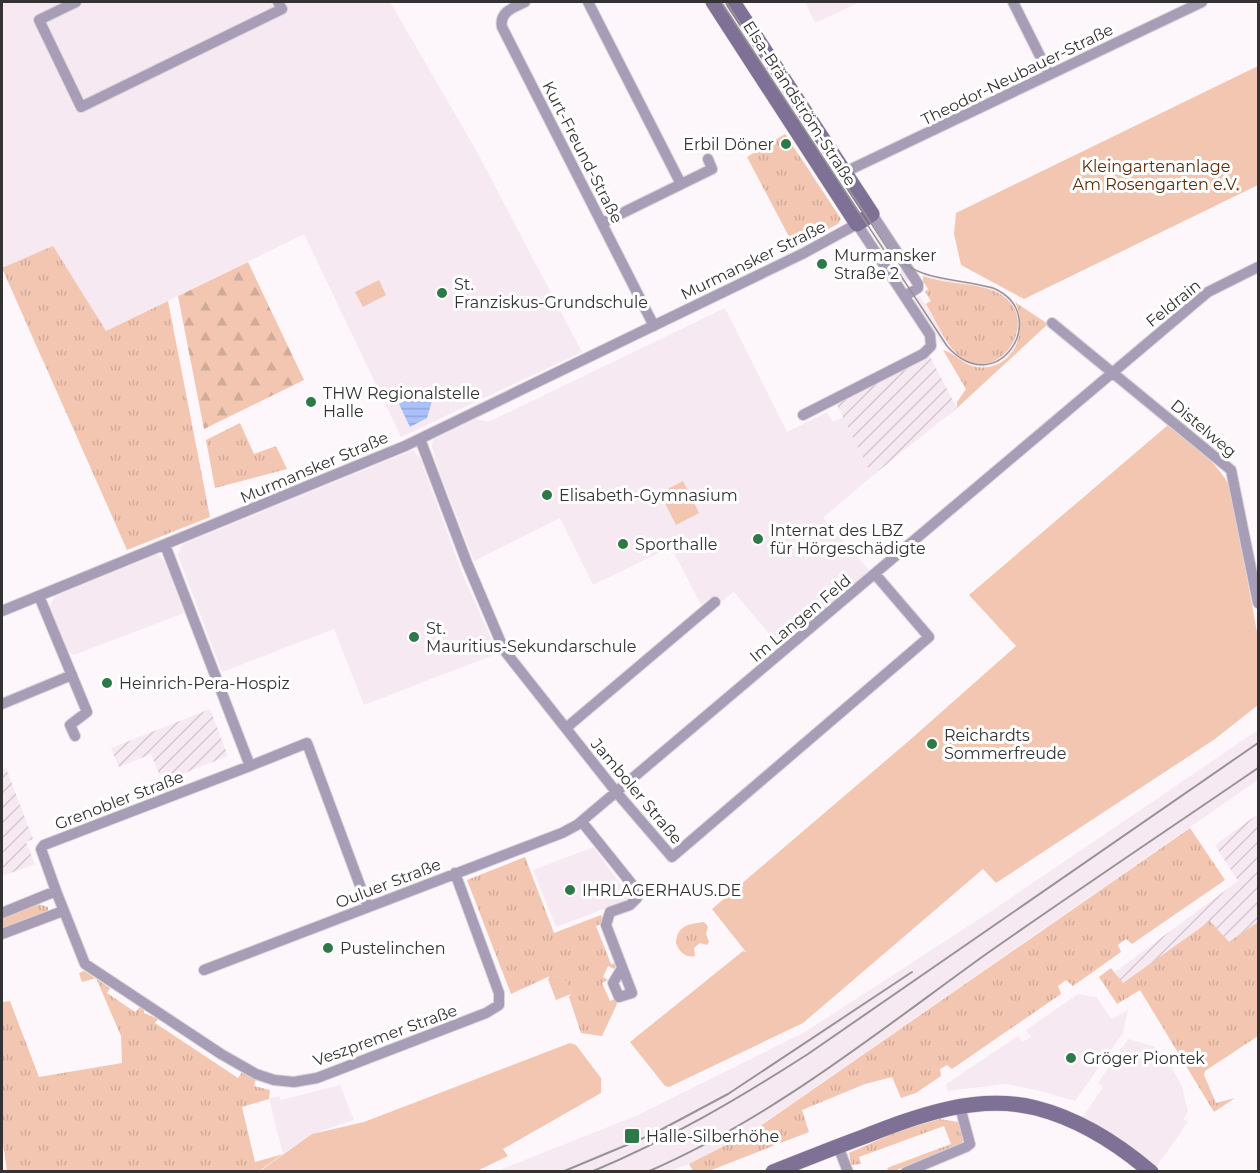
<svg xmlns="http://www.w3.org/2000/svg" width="1260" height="1173" font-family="Montserrat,sans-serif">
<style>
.built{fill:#f6e9f2}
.industrial{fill:url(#industrial-furrows)}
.grass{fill:url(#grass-tufts)}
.forest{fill:url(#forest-firs)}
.garden{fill:#f3c6b1}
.water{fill:url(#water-rules)}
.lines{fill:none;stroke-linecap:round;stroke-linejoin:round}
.street-casing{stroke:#d9d4d7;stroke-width:12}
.secondary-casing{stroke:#d9d4d7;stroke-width:16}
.street{stroke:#a79db7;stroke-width:10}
.secondary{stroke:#7f7196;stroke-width:15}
.tram{stroke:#979395;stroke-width:1.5}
.rail{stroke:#979395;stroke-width:2}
.poi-dot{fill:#2e7948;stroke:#fff;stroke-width:2}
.labels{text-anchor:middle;stroke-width:6;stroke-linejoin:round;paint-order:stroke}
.street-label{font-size:16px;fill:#343233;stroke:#fff}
.poi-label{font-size:16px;fill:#343233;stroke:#fff;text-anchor:start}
.park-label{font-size:16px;fill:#622a07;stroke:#fff}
</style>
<defs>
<pattern id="industrial-furrows" width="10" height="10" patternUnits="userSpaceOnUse" patternTransform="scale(1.5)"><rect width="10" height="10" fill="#f6e9f2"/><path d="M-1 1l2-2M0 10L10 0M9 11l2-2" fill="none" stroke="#d4c8d0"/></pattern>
<pattern id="grass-tufts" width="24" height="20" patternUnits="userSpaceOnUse" patternTransform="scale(1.5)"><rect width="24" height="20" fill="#f3c6b1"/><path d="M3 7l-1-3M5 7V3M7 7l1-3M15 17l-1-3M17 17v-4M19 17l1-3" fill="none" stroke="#d1ab99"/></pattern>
<pattern id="forest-firs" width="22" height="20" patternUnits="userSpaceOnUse" patternTransform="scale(1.5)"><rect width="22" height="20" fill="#f3c6b1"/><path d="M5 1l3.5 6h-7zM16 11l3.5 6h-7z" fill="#d1ab99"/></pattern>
<pattern id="water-rules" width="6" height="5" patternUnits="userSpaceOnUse" patternTransform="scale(1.5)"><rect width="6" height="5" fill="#aac1fa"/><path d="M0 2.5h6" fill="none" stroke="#93a6d7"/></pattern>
</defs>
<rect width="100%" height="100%" fill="#fdf7fb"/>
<!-- built -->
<path class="built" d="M2 2H390L476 150 582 352 401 437 304 234 43 362 2 268Z
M719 2H728L809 126 803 130Z
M805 2H860L815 23Z
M877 230 909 279 903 283 872 234Z
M925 273 938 277 992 286 1011 297 1018 309 1022 323 1020 338 1010 355 994 365 983 367 971 366 953 356 940 341 914 299 920 296 956 353 1010 349 1017 333 1015 312 1008 300 998 293 987 289 932 279 923 276Z
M725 308 787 432 827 412 833 422 843 417 872 476 823 518 874 576 784 651 734 592 717 605 711 597 701 605 671 547 593 585 560 518 474 561 440 473 432 447 433 440 476 419 488 422Z
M413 450 420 458 464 578 494 645 491 656 364 705 334 629 222 672 178 555 183 544Z
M158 554 165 562 184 613 74 655 70 653 67 650 50 606 55 596Z
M1258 730V780L752 1131 692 1163 670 1171 495 1172 638 1115 805 1032 990 912Z
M594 847 625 891 628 900 556 927 533 870Z
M1078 994 1096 997 1112 1019 1128 1010 1123 1033 1075 1101 1037 1090 1005 1084 948 1091 946 1084 1018 1036 1022 1042 1031 1037 1026 1030Z
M1128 1039 1153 1046 1165 1054 1182 1087 1188 1112 1183 1119 1188 1122 1157 1166 1121 1140 1083 1117 1103 1087 1098 1083Z
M340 1085 354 1120 312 1134 283 1154 269 1099 279 1096 281 1100Z"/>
<!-- industrial -->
<path class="industrial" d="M929 355 957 408 872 476 836 403Z
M210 709 228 756 164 781 162 774H159L151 754 119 767 111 748Z
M6 768 33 839 26 842 35 864 2 876V770Z
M1258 814V928L1229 943 1122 983 1115 972 1238 881 1215 845Z"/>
<!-- grass -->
<path class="grass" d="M785 134 841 219 838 224 794 246 747 157Z
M53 246 106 331 168 301 210 517 127 550 2 268Z
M923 276C946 285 980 282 1000 294 1044 320 997 389 958 355 946 344 935 319 926 304L931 301 925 292 928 289 923 281Z
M1015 302 1048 324 957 408V402L966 389 943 350C954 352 962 365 976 367 1013 372 1030 331 1015 302Z
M240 423 254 454 276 446 287 469 215 488 206 440Z
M1190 828 1225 880 1132 944 1126 939 1118 945 1121 952 1073 986 1066 980 1058 986 1061 994 952 1069 947 1065 940 1069 941 1076 916 1093 901 1098 892 1077 865 1084 802 1110 809 1132 709 1171H693L689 1164 753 1131Z
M525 857 554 933 601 915 604 923 596 926 611 964 617 963 614 969 608 966 603 977 608 980 602 983 610 1001 615 999 617 1004 602 1036 581 1033 569 997 571 994C570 982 561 975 550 976L511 994 467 880Z
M38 904 48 907V910L45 914 2 931V917Z
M1210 921 1229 942 1258 922V1036L1205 1071 1204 1075 1216 1103 1235 1098 1214 1112 1140 990 1117 1004 1099 977 1111 968 1123 983Z
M704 922 708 927 706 934 709 942 707 945 700 943 694 948 695 956C686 958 679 952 676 943 677 925 689 924 704 922Z
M84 971 110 988 107 993 135 1012 140 1007 144 1010V1013L158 1019 155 1023 238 1078 242 1072 256 1079 254 1086 270 1090 269 1099 242 1107 255 1162 283 1154 259 1171H7L2 1136V998L3 1002 10 1001 39 1077 122 1063 121 1036 96 978 82 982 79 973Z
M940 1119 958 1122 964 1137 962 1144 894 1171H889L887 1168 951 1144 944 1126 859 1157 861 1164 851 1165 849 1153 901 1130Z"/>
<!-- forest -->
<path class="forest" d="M248 262 304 380 204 429 178 296Z"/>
<!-- garden -->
<path class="garden" d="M1258 66V185L1024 299 961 265 954 234 956 213Z
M379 280 386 295 363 307 355 292Z
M1168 425C1190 443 1217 461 1230 487L1258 637V705L1215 739 996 883 983 869 803 1023 669 1087 665 1086 630 1042 743 951 746 952 712 909 911 739 1016 646 969 595Z
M683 481 699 513 676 525 660 493Z
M550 976C562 975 570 981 571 994L556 1000 548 979Z
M570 1043 576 1045 601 1078V1093L503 1149 508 1156 477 1171H260L312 1134 364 1122Z"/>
<!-- water -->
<path class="water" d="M433 387 438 397 432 401 427 418 410 427 399 404Z"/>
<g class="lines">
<!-- street casing -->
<g class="street-casing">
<path id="street" d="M76 2 39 20 81 107 282 9 278 2
M525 2C513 8 499 12 502 27L654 326
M588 2 681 184
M1013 2 1049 74
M845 172 1202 2
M872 214 918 284V288L905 296
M602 223 712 169 708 159
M1052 323 1231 470 1258 603
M420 439 467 563 504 650 617 793 672 857 929 637 875 574
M165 545 250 766 307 743 368 907
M39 596 87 712 70 725 75 736
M2 611 405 446 804 253 857 224 930 335 931 346 923 354 803 415
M2 704 72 675
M566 728 715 602
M250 766 44 845 41 849 56 891 85 964 221 1054 256 1074 274 1080 294 1082 317 1078 486 1013 499 1005V993L455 873
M582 822 635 888 637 898 630 905 610 912 606 925 632 993 619 997 613 983 622 968
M2 913 56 891
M2 934 63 911
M204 970 562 833 577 825 1208 292 1258 267
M838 1146 848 1172
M906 1172 966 1147 970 1144 960 1107"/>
</g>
<!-- secondary casing -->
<g class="secondary-casing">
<path id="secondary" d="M713 2 857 224 872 214 733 2
M773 1172C803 1160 833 1148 863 1137 917 1116 976 1093 1036 1108 1079 1119 1117 1143 1151 1172"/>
</g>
<!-- street -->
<use href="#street" class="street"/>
<!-- secondary -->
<use href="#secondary" class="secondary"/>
<!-- tram -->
<path class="tram" d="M721 2 947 346C997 403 1054 314 993 288 955 277 920 283 890 252L726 2"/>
<!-- rail -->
<path class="rail" d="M562 1172 653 1134 728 1094 912 972
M591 1172C668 1140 738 1099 808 1054L1258 743
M647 1172C770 1119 874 1035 982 957 1073 893 1166 831 1258 768"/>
</g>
<!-- markers -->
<g class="poi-dot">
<circle cx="786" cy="144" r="6"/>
<circle cx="822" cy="264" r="6"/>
<circle cx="442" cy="293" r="6"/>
<circle cx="311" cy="402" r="6"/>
<circle cx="547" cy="495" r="6"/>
<circle cx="758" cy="539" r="6"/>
<circle cx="623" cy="544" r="6"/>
<circle cx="414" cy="637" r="6"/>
<circle cx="107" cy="683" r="6"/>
<circle cx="932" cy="744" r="6"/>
<circle cx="570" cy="890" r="6"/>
<circle cx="328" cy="948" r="6"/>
<circle cx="1071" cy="1058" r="6"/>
<rect x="624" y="1128" width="16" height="16" rx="3"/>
</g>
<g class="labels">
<!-- street labels -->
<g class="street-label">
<text transform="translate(1017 74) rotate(-26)" y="6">Theodor-Neubauer-Straße</text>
<text transform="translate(800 103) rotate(57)" y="6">Elsa-Brändström-Straße</text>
<text transform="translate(583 152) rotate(63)" y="6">Kurt-Freund-Straße</text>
<text transform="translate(753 260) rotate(-26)" y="6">Murmansker Straße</text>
<text transform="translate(1173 303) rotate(-39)" y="6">Feldrain</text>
<text transform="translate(1204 428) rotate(40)" y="6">Distelweg</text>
<text transform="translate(314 467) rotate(-23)" y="6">Murmansker Straße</text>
<text transform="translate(800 618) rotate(-40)" y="6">Im Langen Feld</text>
<text transform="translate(637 791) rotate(50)" y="6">Jamboler Straße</text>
<text transform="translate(119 800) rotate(-21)" y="6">Grenobler Straße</text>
<text transform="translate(388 883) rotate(-21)" y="6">Ouluer Straße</text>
<text transform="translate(385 1035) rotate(-20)" y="6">Veszpremer Straße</text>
</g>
<!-- poi labels -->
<g class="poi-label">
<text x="774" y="150" text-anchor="end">Erbil Döner</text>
<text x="834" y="261">Murmansker<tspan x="834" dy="18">Straße 2</tspan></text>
<text x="454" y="290">St.<tspan x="454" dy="18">Franziskus-Grundschule</tspan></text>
<text x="323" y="399">THW Regionalstelle<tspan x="323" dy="18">Halle</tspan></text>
<text x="559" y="501">Elisabeth-Gymnasium</text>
<text x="770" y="536">Internat des LBZ<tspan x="770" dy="18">für Hörgeschädigte</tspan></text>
<text x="635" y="550">Sporthalle</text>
<text x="426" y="634">St.<tspan x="426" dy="18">Mauritius-Sekundarschule</tspan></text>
<text x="119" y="689">Heinrich-Pera-Hospiz</text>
<text x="944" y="741">Reichardts<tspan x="944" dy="18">Sommerfreude</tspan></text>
<text x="582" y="896">IHRLAGERHAUS.DE</text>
<text x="340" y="954">Pustelinchen</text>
<text x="1083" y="1064">Gröger Piontek</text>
<text x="646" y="1142">Halle-Silberhöhe</text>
</g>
<!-- park labels -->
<g class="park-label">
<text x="1156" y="172">Kleingartenanlage<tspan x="1156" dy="18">Am Rosengarten e.V.</tspan></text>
</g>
</g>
<!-- border -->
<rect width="1260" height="1173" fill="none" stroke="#343233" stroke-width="6"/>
</svg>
